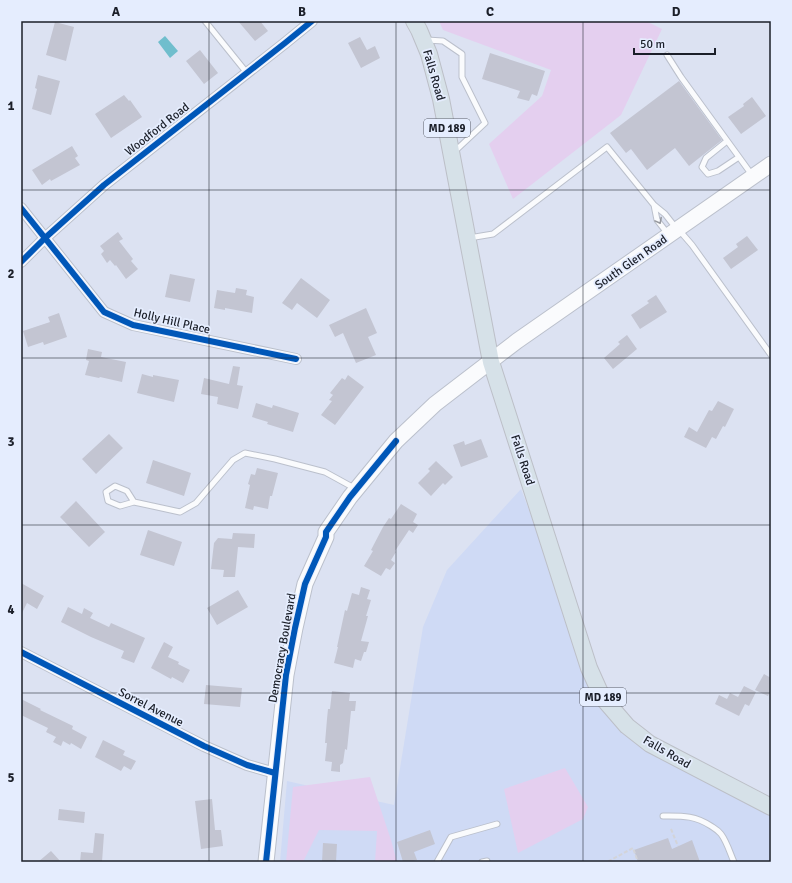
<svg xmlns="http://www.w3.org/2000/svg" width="792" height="883" font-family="Signika,sans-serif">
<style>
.built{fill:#cfdaf5}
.green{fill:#e4cfef}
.water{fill:#70becd}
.building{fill:#c3c5d2}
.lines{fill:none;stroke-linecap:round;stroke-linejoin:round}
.lane-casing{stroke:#bbc0cc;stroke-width:7}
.street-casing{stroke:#bbc0cc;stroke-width:12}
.secondary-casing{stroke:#bbc0cc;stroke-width:17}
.primary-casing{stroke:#bcbfc7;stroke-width:18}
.path{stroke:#d3d4d9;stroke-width:2;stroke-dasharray:4 2;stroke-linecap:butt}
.lane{stroke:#fafbfd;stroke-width:5}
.street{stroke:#fafbfd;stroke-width:10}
.secondary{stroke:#fafbfd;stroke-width:15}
.primary{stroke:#d6e1e8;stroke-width:16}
.cycleway-casing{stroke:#e5edfe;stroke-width:8}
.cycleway{stroke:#0057b8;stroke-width:6}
.oneway{stroke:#96989e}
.grid{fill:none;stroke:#1b1f29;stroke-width:1;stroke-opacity:0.55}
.labels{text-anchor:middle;stroke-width:3.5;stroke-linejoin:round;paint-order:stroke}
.shield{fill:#e5edfe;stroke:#585d69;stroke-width:1}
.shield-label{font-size:11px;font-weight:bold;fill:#1b1f29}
.street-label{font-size:12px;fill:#1b1f29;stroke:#e5edfe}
.neatline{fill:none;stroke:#1b1f29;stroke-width:1.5}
.grid-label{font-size:13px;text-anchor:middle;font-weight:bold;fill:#1b1f29}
</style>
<rect width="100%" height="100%" fill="#dce2f2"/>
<!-- built -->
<path class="built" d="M521 489 589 668 627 726 771 807V862H280L287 781 394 805 423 627 447 570Z"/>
<!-- green -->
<path class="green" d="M439 21H646L662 29 621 115 513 199 489 144 542 96 551 70 443 30Z
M565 768 588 807 583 819 518 853 504 789Z
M370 777 391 840 397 862H375L377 831 319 830 303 862H286L293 787Z"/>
<!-- water -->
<path class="water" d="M165 36 178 51 170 58 158 42Z"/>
<!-- building -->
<path class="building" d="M238 21H260L268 31 255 41Z
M55 22 74 27 66 61 46 55Z
M360 37 367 50 375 46 380 58 361 68 348 43Z
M200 50 218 73 204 84 186 61Z
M490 53 545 71 537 96 532 94 529 101 517 98 520 91 482 79Z
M38 75 60 81 51 115 32 109 37 89 35 88Z
M679 81 722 140 689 166 675 148 647 170 631 149 626 153 610 133Z
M124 95 129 101 130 100 142 117 111 138 95 114Z
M752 97 766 116 741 134 728 117 744 106 743 104Z
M72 146 78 156 75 158 80 165 51 181 50 179 42 185 32 170Z
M118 232 123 239 119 241 133 259 131 261 138 269 126 279 116 265 115 266 110 260 107 263 101 254 104 251 100 246Z
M747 236 758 250 731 269 723 258 738 247 736 244Z
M170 274 195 279 190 302 165 297Z
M301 278 330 300 317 318 297 303 292 310 282 303Z
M236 288 247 290 246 295 254 297 252 313 225 308V310L214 308 217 290 235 293Z
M656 295 667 312 640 329 631 315 649 303 647 301Z
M366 308 377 333 368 337 376 355 356 363 343 333 335 337 329 325Z
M59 313 67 337 44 345 43 342 28 347 23 331 50 322 48 317Z
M627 335 637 349 613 369 604 358 620 344 618 342Z
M88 349 102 352 101 357 126 362 122 382 100 377 99 378 85 375 89 361 86 360Z
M233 366 240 367 237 385 243 386 238 409 217 404 218 397 201 394 204 378 229 384Z
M142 374 153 377V375L179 380 174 402 137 393Z
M348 375 364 387 335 425 321 415 332 401 329 400 333 395 330 393 342 378 345 380Z
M718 401 734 409 725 427 723 426 716 439 712 437 706 448 684 437 689 427 697 432 709 410 712 411Z
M256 403 272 408 273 405 299 413 293 432 267 424 268 422 252 417Z
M109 434 123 448 96 474 82 459Z
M481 439 488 457 461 467 453 445 464 441 465 445Z
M153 460 191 473 184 496 146 483Z
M436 461 453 477 445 485 443 483 431 496 418 483 430 471 428 469Z
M257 468 278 473 272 496H270L268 509 254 506 253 510 245 508 250 485 248 484 251 474 255 475Z
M76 501 105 532 89 547 60 517Z
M401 504 417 514 413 522 418 525 413 533 409 530 395 551 396 552 391 560 395 563 390 570 386 568 381 576 364 566 373 551 371 550 383 527 389 518 391 519Z
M148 530 182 542 174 566 140 555Z
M233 533 255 534 254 548 238 547 235 577H223L224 570 211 569 214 543 218 538 232 539Z
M21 583 44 596 37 609 27 603 21 615Z
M361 587 370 590 367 599 371 600 366 616H368L361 641 369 642 366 652H364L361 661 355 659 353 668 334 663 338 647H337L345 610 347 611 352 593 359 595Z
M238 590 248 607 217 625 207 608Z
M68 607 82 614 84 608 93 613 90 618 109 627 111 623 145 638 134 663 121 658 124 651 91 637 61 622Z
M164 642 173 647 168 657 179 662 178 664 190 670 183 683 172 677 171 679 151 668Z
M764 674 771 678V690L768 696 755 690Z
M206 685 242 688 240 707 204 704Z
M744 686 756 692 749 706 745 704 739 716 715 704 719 695 727 699 730 693 738 697Z
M332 691 350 693 349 701H356L355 711H351L347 750 345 749 343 763 340 765V772L331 771 332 762 325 761 327 743H325L327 719 328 709H330Z
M21 699 41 709 40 710 73 726 72 729 87 737 81 749 71 743 70 745 63 741 61 746 53 742 56 737 46 732 48 728 21 715Z
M103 740 125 751 123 755 136 761 131 770 124 766 121 771 95 757Z
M212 799 215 830H221L223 846 201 849 195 801Z
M59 809 85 812 84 823 58 820Z
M430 830 435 844 414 852 417 860 409 862H403L397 842Z
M95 833 104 834 102 862H80L81 852 93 853Z
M668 838 672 849 692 840 700 862H638L634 850Z
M323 843 337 844 336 862H322Z
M51 851 61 862H38Z"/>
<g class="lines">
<!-- lane casing -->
<g class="lane-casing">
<path id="lane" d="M205 21 247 73
M427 40 443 41 462 54V77L485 123 454 152
M667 55 681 77 752 175
M727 141 706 158 702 167 708 174 718 171 739 157
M654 205 657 220 668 234
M679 230 692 245 771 355
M469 238 493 234 607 147 654 205 665 214 676 228
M134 502 120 506 108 501 106 492 115 486 127 491 134 502 180 512 196 503 233 460 245 453 275 459 325 472 356 489
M663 816C682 816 694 815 711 826 714 828 718 830 721 834 727 842 730 853 734 862
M437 862 451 837 497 824
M482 862 487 861"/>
</g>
<!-- street casing -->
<g class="street-casing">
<path id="street" d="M21 208 104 312 133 325 296 359
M21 262 45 238 104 185 285 43 312 21
M21 652 204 746 247 765 275 773"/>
</g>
<!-- secondary casing -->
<g class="secondary-casing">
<path id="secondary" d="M266 862 286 675 295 628 305 584 326 537V532L350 497 396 441 435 404 517 341 771 164"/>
</g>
<!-- primary casing -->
<g class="primary-casing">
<path id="primary" d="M414 21 419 30 429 54 441 99 491 362 589 668 602 697 627 726 650 744 771 807"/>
</g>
<!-- path -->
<path class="path" d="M671 829 678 846
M609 862V861L633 848 638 862"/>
<!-- lane -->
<use href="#lane" class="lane"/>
<!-- street -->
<use href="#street" class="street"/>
<!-- secondary -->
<use href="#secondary" class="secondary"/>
<!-- primary -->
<use href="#primary" class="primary"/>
<!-- cycleway casing -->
<g class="cycleway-casing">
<path id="cycleway" d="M21 208 104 312 133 325 296 359
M21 262 45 238 104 185 285 43 312 21
M21 652 204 746 247 765 275 773
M266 862 286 675 295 628 305 584 326 537V532L350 497 396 441"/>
</g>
<!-- cycleway -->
<use href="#cycleway" class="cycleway"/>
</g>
<!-- one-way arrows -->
<defs><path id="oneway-chevron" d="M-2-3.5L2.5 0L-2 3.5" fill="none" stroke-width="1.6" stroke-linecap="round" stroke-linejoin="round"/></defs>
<use class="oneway" href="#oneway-chevron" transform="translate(659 221) rotate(62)"/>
<!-- grid -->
<path class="grid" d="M209 21V862M396 21V862M583 21V862M21 190H771M21 358H771M21 525H771M21 693H771"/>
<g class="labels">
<!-- shield labels -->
<g class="shield">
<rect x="424" y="119" width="46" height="18" rx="3"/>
<rect x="580" y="688" width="46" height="18" rx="3"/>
</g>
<g class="shield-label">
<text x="447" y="132">MD 189</text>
<text x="603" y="701">MD 189</text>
</g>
<!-- street labels -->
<g class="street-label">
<text transform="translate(434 75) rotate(74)" y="4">Falls Road</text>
<text transform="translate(157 129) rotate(-38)" y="4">Woodford Road</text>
<text transform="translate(631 262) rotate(-35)" y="4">South Glen Road</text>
<text transform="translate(172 321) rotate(13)" y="4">Holly Hill Place</text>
<text transform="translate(523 460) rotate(72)" y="4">Falls Road</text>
<text transform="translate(282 648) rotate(-80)" y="4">Democracy Boulevard</text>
<text transform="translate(151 707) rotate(27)" y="4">Sorrel Avenue</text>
<text transform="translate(667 752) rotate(30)" y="4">Falls Road</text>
</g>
</g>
<!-- border -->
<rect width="792" height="883" fill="none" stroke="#e5edfe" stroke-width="44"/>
<!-- scale -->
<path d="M634 48v6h81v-6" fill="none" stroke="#1b1f29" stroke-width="2"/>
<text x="640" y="48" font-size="12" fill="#1b1f29" stroke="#e5edfe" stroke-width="3" paint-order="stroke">50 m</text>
<rect x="22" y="22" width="748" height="839" class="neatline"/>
<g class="grid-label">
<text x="116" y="16">A</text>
<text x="302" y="16">B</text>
<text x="490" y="16">C</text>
<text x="676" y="16">D</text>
<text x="11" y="110">1</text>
<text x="11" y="278">2</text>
<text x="11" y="446">3</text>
<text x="11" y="614">4</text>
<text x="11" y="782">5</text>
</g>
</svg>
